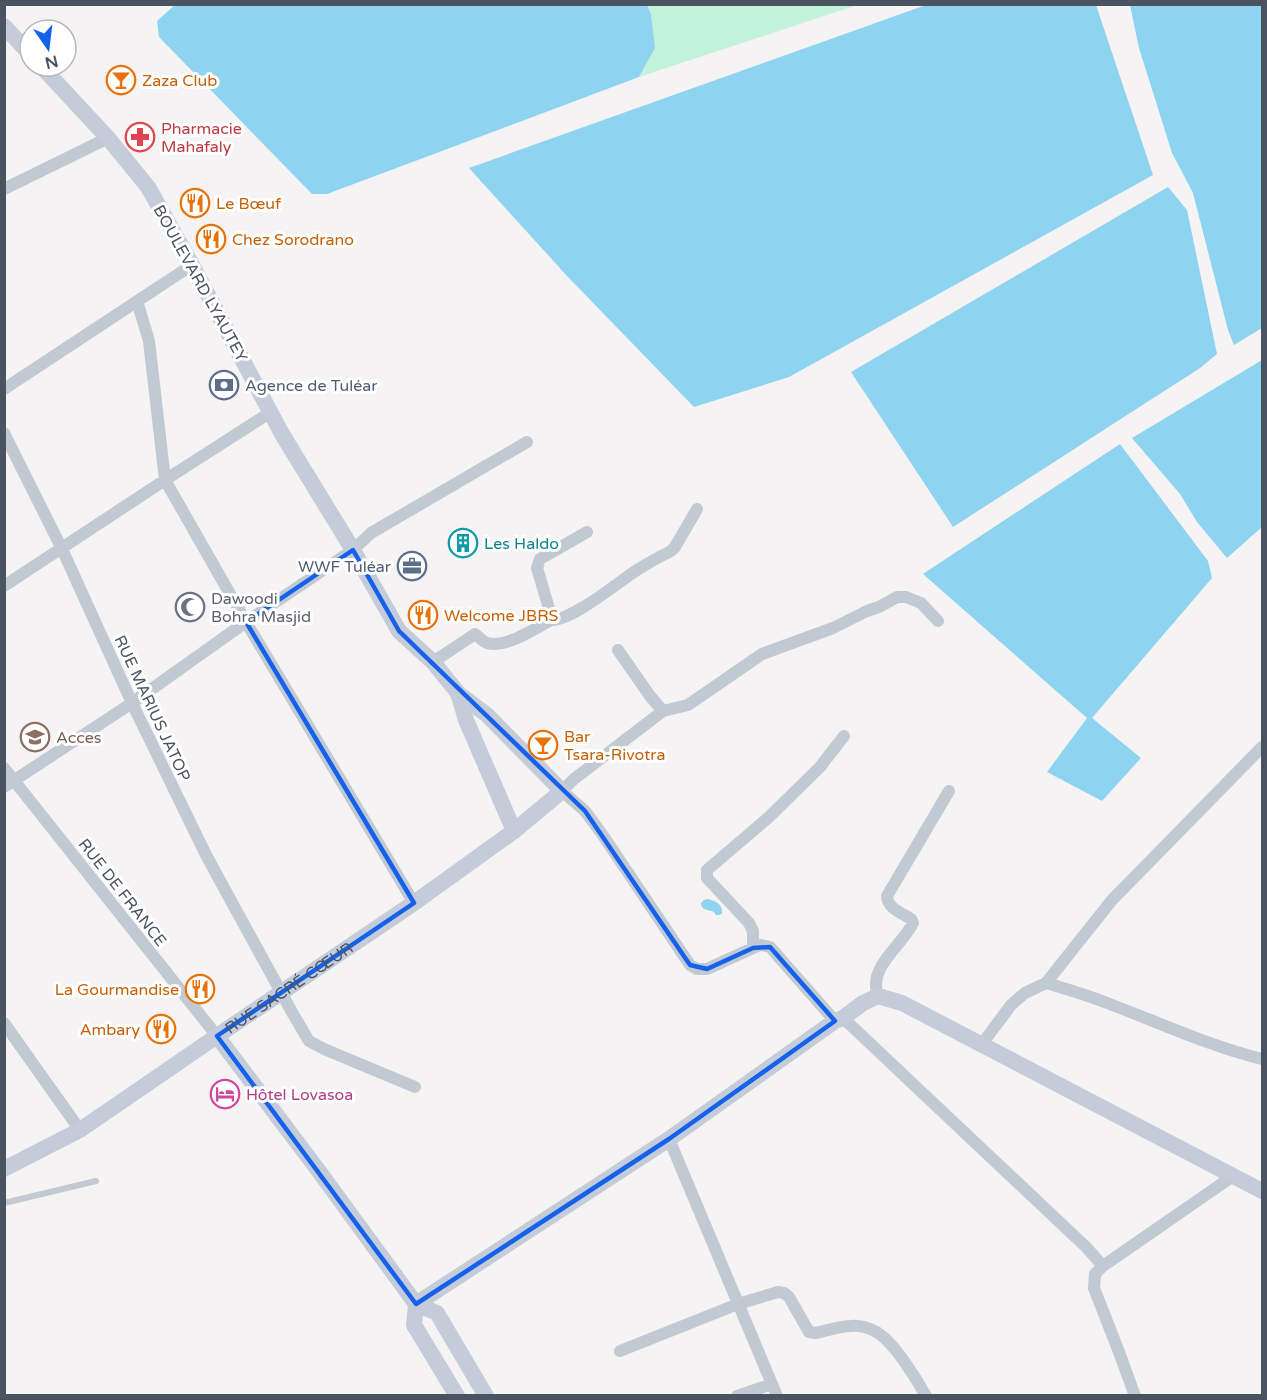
<svg xmlns="http://www.w3.org/2000/svg" width="1267" height="1400" font-family="'Varela Round',sans-serif">
<style>
.green{fill:#c2f2d9}
.water{fill:#8ed3f0}
.lines{fill:none;stroke-linecap:round;stroke-linejoin:round}
.lane{stroke:#c1c9d2;stroke-width:6}
.street{stroke:#c1c9d2;stroke-width:12}
.secondary{stroke:#c4ccd9;stroke-width:16}
.marked{fill:none;stroke:#1661ec;stroke-width:4.5;stroke-linejoin:round}
.labels{text-anchor:middle;stroke-width:6;stroke-linejoin:round;paint-order:stroke}
.food-label{font-size:16px;fill:#c56008;stroke:#fff;text-anchor:start}
.health-label{font-size:16px;fill:#be3a42;stroke:#fff;text-anchor:start}
.street-label{font-size:16px;fill:#4a5461;stroke:#fff}
.service-label{font-size:16px;fill:#4e5e75;stroke:#fff;text-anchor:start}
.culture-label{font-size:16px;fill:#0d838f;stroke:#fff;text-anchor:start}
.worship-label{font-size:16px;fill:#5b616d;stroke:#fff;text-anchor:start}
.education-label{font-size:16px;fill:#785e54;stroke:#fff;text-anchor:start}
.hotel-label{font-size:16px;fill:#b23c85;stroke:#fff;text-anchor:start}
</style>
<rect width="100%" height="100%" fill="#f5f3f3"/>
<!-- green -->
<path class="green" d="M647 5H857L639 77 655 48 651 14Z"/>
<!-- water -->
<path class="water" d="M176 4 647 5 651 14 655 48 639 77 327 194H312L159 37 157 21Z
M1096 5 1153 175 789 377 694 407 568 277 469 168 926 5Z
M1130 5H1262V328L1234 345 1228 330 1193 193 1172 153 1139 48Z
M1168 187 1187 210 1217 354 1200 368 953 527 851 372Z
M1262 360V527L1227 558 1197 522 1180 494 1132 438Z
M1120 444 1208 561 1212 578 1092 718 1141 758 1102 801 1047 772 1087 718 923 574Z
M708 899C715 901 723 904 722 913L720 915H716L714 912C708 909 701 911 701 903L704 900Z"/>
<g class="lines">
<!-- lane -->
<path class="lane" d="M4 1203 96 1181"/>
<!-- street -->
<path class="street" d="M4 189 108 138
M137 301 149 341 165 480 246 622 414 903
M4 389 192 265
M4 433 62 549 132 703 206 855 293 1014 309 1041 324 1049 415 1087
M4 586 165 480 271 412
M551 620C573 620 617 583 637 570 648 563 659 557 671 551L675 547 697 509
M618 650 650 696 663 711 688 705 762 654 833 628 867 611 879 607 897 597H906L921 603 938 621
M433 662 475 634C478 636 483 642 487 643 505 649 536 628 551 620L548 605 537 568 540 559 587 532
M663 711 574 779 562 791 585 811 602 834 690 965 697 969H707L753 948 761 945 770 947 835 1021
M4 768 217 1036
M4 787 132 703 246 622 353 550 371 533 527 442
M753 948V931L749 923 707 878V870L769 817 820 767 844 736
M1046 983C1066 989 1087 995 1107 1003 1158 1022 1209 1046 1262 1059
M878 996C867 967 902 946 913 923L911 919C902 913 887 908 887 896L949 791
M843 1018 1086 1247 1103 1266
M4 1023 80 1130
M982 1044 1011 1005 1025 993 1046 983 1112 900 1262 747
M669 1139 777 1396
M620 1351 738 1304 778 1292 784 1293 789 1297 809 1332 815 1333C827 1331 839 1326 851 1326 860 1325 871 1328 878 1333 895 1344 916 1378 926 1396
M737 1396 772 1384
M1135 1396 1119 1352 1094 1288 1095 1274 1103 1266 1233 1176"/>
<!-- secondary -->
<g class="secondary">
<path d="M4 26 30 54"/>
<path d="M458 693 466 720 514 831"/>
<path d="M217 1036 318 1170 416 1304 437 1313 486 1396"/>
<path id="s1" d="M4 1169 80 1130 217 1036 414 903 514 831 562 791 487 715 458 693 433 662 399 631 353 550 282 434 192 265 148 187 108 138 41 66"/>
<path d="M457 1396 414 1325 416 1304 669 1139 835 1021 843 1018 863 1003 878 996 902 1003 1262 1191"/>
</g>
</g>
<!-- marked area -->
<path class="marked" d="M353 550 399 631 585 811 690 965 707 969 753 948 770 947 835 1021 669 1139 416 1304 217 1036 414 903 246 622Z"/>
<!-- icons -->
<defs>
<g id="bar-ring" transform="scale(1.5)"><circle r="9.5" fill="#fff" stroke="#e8710a" stroke-width="1.5"/><path d="M-6-5H6L.8 .8V4.5H3.5V6h-7V4.5H-.8V.8Z" fill="#e8710a"/></g>
<g id="pharmacy-ring" transform="scale(1.5)"><circle r="9.5" fill="#fff" stroke="#e0444e" stroke-width="1.5"/><path d="M-2-6h4v4h4v4h-4v4h-4v-4h-4v-4h4Z" fill="#e0444e"/></g>
<g id="restaurant-ring" transform="scale(1.5)"><circle r="9.5" fill="#fff" stroke="#e8710a" stroke-width="1.5"/><path d="M-5-6h1v4h1v-4h1v4h1v-4h1v5L-1.5 .5V6h-2V.5L-5-1ZM5-6V6H3V1.5H1.5Q1.5-4 5-6Z" fill="#e8710a"/></g>
<g id="bank-ring" transform="scale(1.5)"><circle r="9.5" fill="#fff" stroke="#5c6f8a" stroke-width="1.5"/><path d="M-6-4H6V4H-6ZM0-2.3a2.3 2.3 0 1 0 0 4.6a2.3 2.3 0 1 0 0-4.6Z" fill="#5c6f8a"/></g>
<g id="building-ring" transform="scale(1.5)"><circle r="9.5" fill="#fff" stroke="#0f9aa8" stroke-width="1.5"/><path d="M-4-6H4V6H1V3H-1V6H-4ZM-2.5-4.3h1.7v1.8h-1.7ZM.8-4.3h1.7v1.8H.8ZM-2.5-1h1.7V.8h-1.7ZM.8-1h1.7V.8H.8Z" fill="#0f9aa8"/></g>
<g id="office-ring" transform="scale(1.5)"><circle r="9.5" fill="#fff" stroke="#5c6f8a" stroke-width="1.5"/><path d="M-6-3h4V-5.5h4V-3h4V5H-6ZM-1-4.5V-3h2v-1.5ZM-6 0V1H6V0Z" fill="#5c6f8a"/></g>
<g id="mosque-ring" transform="scale(1.5)"><circle r="9.5" fill="#fff" stroke="#6b7280" stroke-width="1.5"/><path d="M3.5-4.9A6 6 0 1 0 3.5 4.9A5 5 0 1 1 3.5-4.9Z" fill="#6b7280"/></g>
<g id="university-ring" transform="scale(1.5)"><circle r="9.5" fill="#fff" stroke="#8d6e63" stroke-width="1.5"/><path d="M0-5L7-2L0 1L-7-2ZM-4 1L0 2.5L4 1V4Q0 6-4 4Z" fill="#8d6e63"/></g>
<g id="hotel-ring" transform="scale(1.5)"><circle r="9.5" fill="#fff" stroke="#d1479c" stroke-width="1.5"/><path d="M-6-4.5h1.5V1H6V5H4.5V3h-9V5H-6ZM-4 0a1.8 1.8 0 1 1 3.6 0ZM.5 0V-2.5h3Q6-2.5 6 0Z" fill="#d1479c"/></g>
</defs>
<g fill-rule="evenodd">
<use href="#bar-ring" x="121" y="80"/>
<use href="#pharmacy-ring" x="140" y="137"/>
<use href="#restaurant-ring" x="195" y="203"/>
<use href="#restaurant-ring" x="211" y="239"/>
<use href="#bank-ring" x="224" y="385"/>
<use href="#building-ring" x="463" y="543"/>
<use href="#office-ring" x="412" y="566"/>
<use href="#mosque-ring" x="190" y="607"/>
<use href="#restaurant-ring" x="423" y="615"/>
<use href="#university-ring" x="35" y="737"/>
<use href="#bar-ring" x="543" y="745"/>
<use href="#restaurant-ring" x="200" y="989"/>
<use href="#restaurant-ring" x="161" y="1029"/>
<use href="#hotel-ring" x="225" y="1094"/>
</g>
<g class="labels">
<!-- food labels -->
<g class="food-label">
<text x="142" y="86">Zaza Club</text>
<text x="216" y="209">Le Bœuf</text>
<text x="232" y="245">Chez Sorodrano</text>
<text x="444" y="621">Welcome JBRS</text>
<text x="564" y="742">Bar<tspan x="564" dy="18">Tsara-Rivotra</tspan></text>
<text x="179" y="995" text-anchor="end">La Gourmandise</text>
<text x="140" y="1035" text-anchor="end">Ambary</text>
</g>
<!-- health labels -->
<g class="health-label">
<text x="161" y="134">Pharmacie<tspan x="161" dy="18">Mahafaly</tspan></text>
</g>
<!-- street labels -->
<g class="street-label">
<text transform="translate(201 283) rotate(61)" y="6">BOULEVARD LYAUTEY</text>
<text transform="translate(153 708) rotate(65)" y="6">RUE MARIUS JATOP</text>
<text transform="translate(123 892) rotate(52)" y="6">RUE DE FRANCE</text>
<text dy="6" stroke="none"><textPath href="#s1" startOffset="338">RUE SACRÉ CŒUR</textPath></text>
</g>
<!-- service labels -->
<g class="service-label">
<text x="245" y="391">Agence de Tuléar</text>
<text x="391" y="572" text-anchor="end">WWF Tuléar</text>
</g>
<!-- culture labels -->
<g class="culture-label">
<text x="484" y="549">Les Haldo</text>
</g>
<!-- worship labels -->
<g class="worship-label">
<text x="211" y="604">Dawoodi<tspan x="211" dy="18">Bohra Masjid</tspan></text>
</g>
<!-- education labels -->
<g class="education-label">
<text x="56" y="743">Acces</text>
</g>
<!-- hotel labels -->
<g class="hotel-label">
<text x="246" y="1100">Hôtel Lovasoa</text>
</g>
</g>
<!-- border -->
<rect width="1267" height="1400" fill="none" stroke="#4a5461" stroke-width="12"/>
<!-- north arrow -->
<g transform="translate(48 48) rotate(166)"><circle r="28" fill="#ffffff" stroke="#b7bbc0" stroke-width="1.5"/>
<path d="M0-4.5L10 22L0 15L-10 22Z" fill="#1661ec"/>
<text y="-9" font-size="16" font-weight="bold" text-anchor="middle" fill="#4a5461">N</text>
</g>
</svg>
